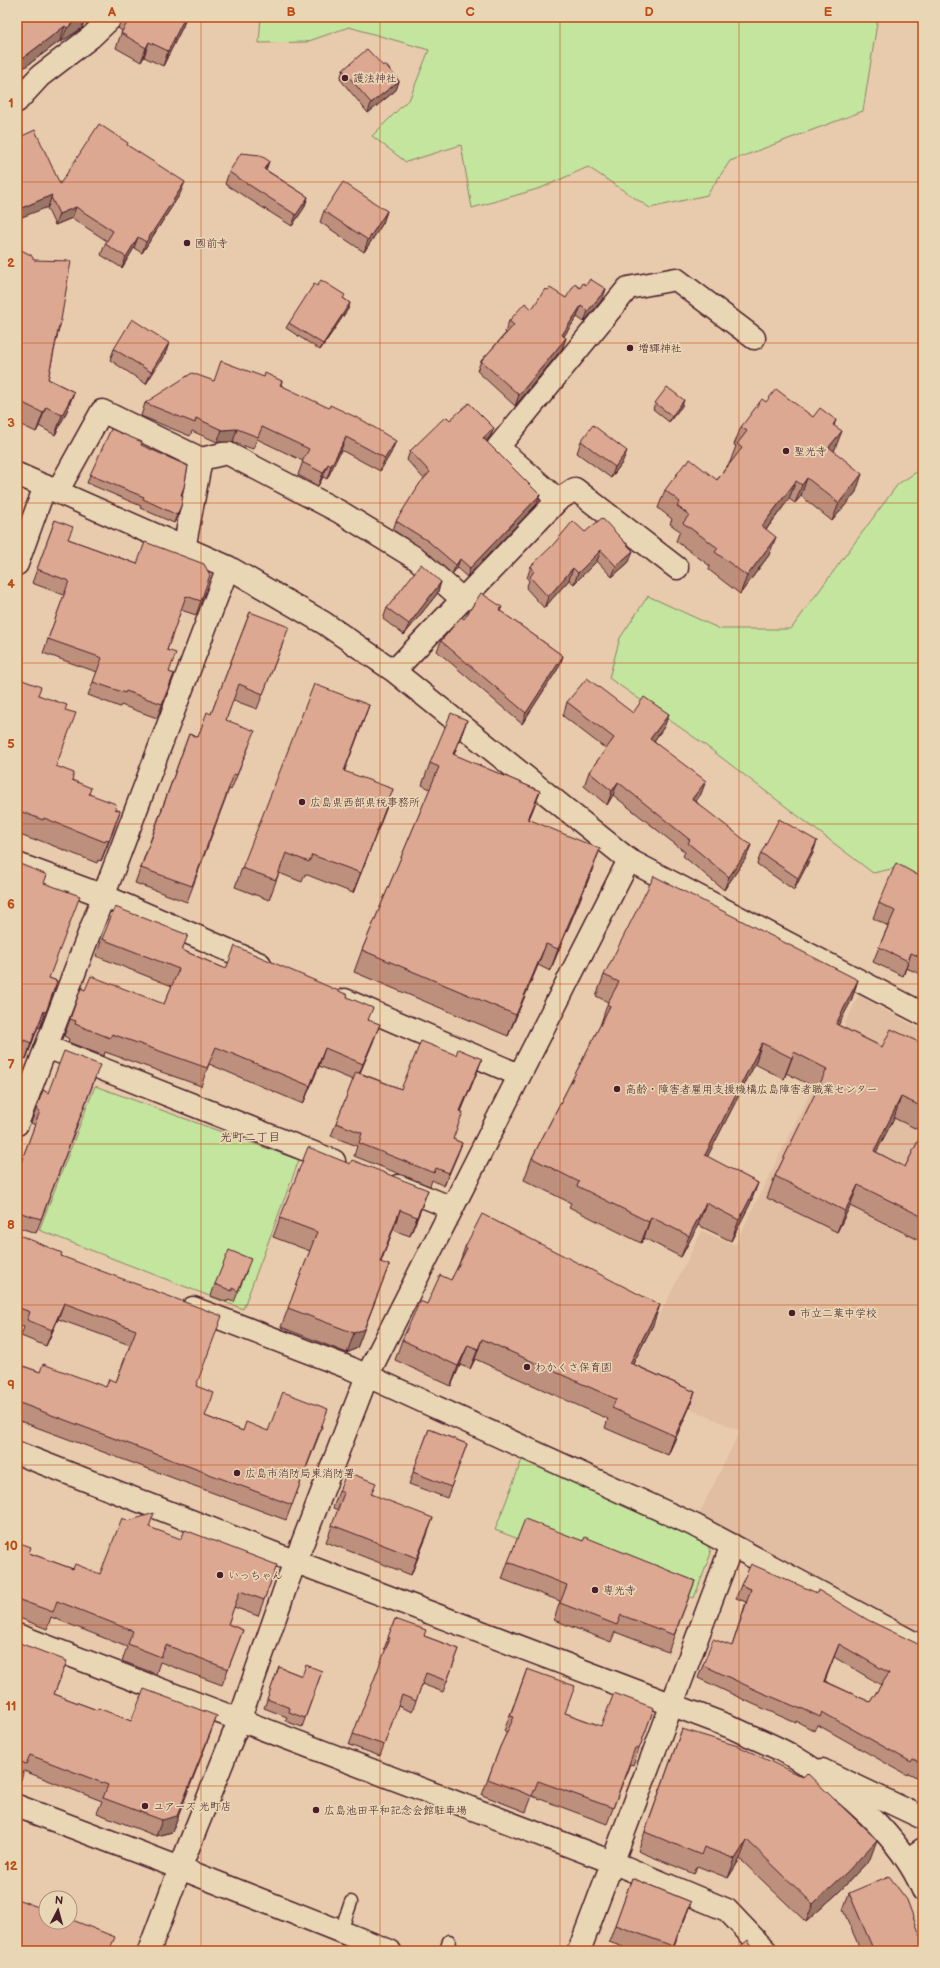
<svg xmlns="http://www.w3.org/2000/svg" width="940" height="1968" font-family="'Balsamiq Sans','Klee One',sans-serif">
<style>
.built{fill:#e1bda2}
.green{fill:#c3e59e;stroke:#868264}
.lines{fill:none;stroke-linecap:round;stroke-linejoin:round}
.lane-casing{stroke:#4a1f2b;stroke-width:15}
.street-casing{stroke:#4a1f2b;stroke-width:25}
.secondary-casing{stroke:#4a1f2b;stroke-width:25}
.lane{stroke:#e9d6b4;stroke-width:12}
.street{stroke:#e9d6b4;stroke-width:22}
.secondary{stroke:#e9d6b4;stroke-width:22}
.wall{fill:#bd907d;stroke:#4a1f2b;fill-rule:evenodd}
.shaded-wall{fill:#9a7666;stroke:#4a1f2b}
.building{fill:#dca891;stroke:#4a1f2b;fill-rule:evenodd}
.grid{fill:none;stroke:#c04a14;stroke-width:1;stroke-opacity:0.55}
.poi-dot{fill:#4a1f2b;stroke:#e9d6b4;stroke-width:1.5}
.labels{text-anchor:middle;stroke-width:3.5;stroke-linejoin:round;paint-order:stroke}
.poi-label{font-size:11px;fill:#4a1f2b;stroke:#e9d6b4;text-anchor:start}
.neighbourhood-label{font-size:12px;fill:#4a1f2b;stroke:#e9d6b4}
.neatline{fill:none;stroke:#c04a14;stroke-width:1.5}
.grid-label{font-size:13px;text-anchor:middle;font-weight:bold;fill:#c04a14}
</style>
<rect width="100%" height="100%" fill="#e8cbac"/>
<filter id="ink" filterUnits="userSpaceOnUse"><feTurbulence type="fractalNoise" baseFrequency=".025" numOctaves="2"/><feDisplacementMap in="SourceGraphic" scale="8" xChannelSelector="R" yChannelSelector="G"/><feConvolveMatrix kernelMatrix="1 2 1 2 8 2 1 2 1" color-interpolation-filters="sRGB"/></filter>
<g filter="url(#ink)">
<!-- built -->
<path class="built" d="M859 995 923 1031V1634L699 1514 740 1431 627 1380 702 1231 735 1245Z"/>
<!-- green -->
<path class="green" d="M261 17H878L863 111 730 161 707 195 650 208 588 167 541 188 472 208 461 145 406 162 372 136 410 98 429 50 349 27 306 42 259 43Z
M923 468V877L900 867 873 873 701 742 609 678 620 638 648 596 720 629H791L898 484Z
M95 1086 299 1160 243 1309 39 1230Z
M523 1457 706 1541 711 1553 694 1598 577 1553 574 1560 495 1530Z"/>
<g class="lines">
<!-- lane casing -->
<g class="lane-casing">
<path id="lane" d="M341 1931 351 1902
M446 1951 449 1941"/>
</g>
<!-- street casing -->
<g class="street-casing">
<path id="street" d="M17 101 40 76 91 37 112 17
M201 459 227 453 340 512 417 559 463 600
M17 474 228 567 324 623 394 671 629 860 923 1014
M57 492 102 411 201 459 184 549
M558 500 498 447 628 288 676 279 754 338
M394 671 558 500 575 489 677 568
M17 864 104 896 260 964
M345 1000 519 1075
M47 1047 334 1161
M17 1124 228 567
M398 1186 452 1208
M193 1308 350 1368 694 1525 923 1648
M17 1635 612 1862 727 1910 766 1951
M822 1770 923 1818
M907 1860 923 1849
M579 1951 732 1545"/>
</g>
<!-- secondary casing -->
<g class="secondary-casing">
<path id="secondary" d="M17 564 45 486
M17 1453 278 1555 731 1727C751 1737 774 1745 794 1757 841 1785 902 1838 923 1890
M17 1806 180 1868 390 1951
M149 1951 180 1868 239 1721 287 1583 367 1376 629 860"/>
</g>
<!-- lane -->
<use href="#lane" class="lane"/>
<!-- street -->
<use href="#street" class="street"/>
<!-- secondary -->
<use href="#secondary" class="secondary"/>
</g>
<!-- wall -->
<path class="wall" d="M17 17 89 22 83 24 82 28 61 42 60 41 17 73Z
M122 17H186L183 26 163 66 144 57 141 62 116 48 122 31 118 28Z
M383 66 399 81 396 90 368 113 340 79 343 70Z
M20 137 60 184 127 145 180 194 142 253 134 248 122 268 101 255 105 244 107 241 72 218 55 225 47 208 48 207Z
M269 161 266 170 308 197 304 208 292 226 225 184 229 172Z
M324 211H387L383 223 364 252 320 222Z
M17 244 60 326 57 337 48 379 74 392 67 411 55 435 39 426 36 432 17 423Z
M586 285 606 289 602 300 584 322 577 317 564 336 566 338 562 349 515 406 477 371 481 361 506 333 505 332 509 321 532 309 548 290 566 298 580 288Z
M317 286 343 298 350 303 348 309 320 350 286 328 289 323Z
M169 343 165 354 146 384 110 360 114 349Z
M264 377 282 381 281 385 391 453 380 471 341 450 327 479 323 477 318 486 298 475 303 461 257 439 253 449 233 442H217L192 431 190 436 141 416 145 403 214 381Z
M766 402 813 417 836 420 834 426 835 449 834 451 856 492 832 521 801 496 795 503 789 499 766 530 769 555 740 594 709 570 710 566 676 541 680 531 670 524 672 519 658 508 665 490 717 480 730 462 736 446 734 445 741 427Z
M655 403 682 406 669 422 653 409Z
M445 419 494 428 490 437 486 441 540 495 537 504 467 577 457 568 452 574 425 550 393 530 396 521 424 479 407 460 410 451Z
M581 441 622 463 611 478 577 453Z
M141 445 184 487 181 495V506L174 523 140 508 141 506 87 483 90 475Z
M55 520 68 539 137 564 210 575 196 615 181 610 167 650 169 672 174 674 157 718 121 705 120 707 88 695 97 672 43 653 64 595 32 583Z
M585 532 629 562 612 577 597 561 574 584 569 580 544 608 526 588 529 581 527 578 531 566Z
M441 582 437 594 404 635 383 619 387 608Z
M502 607 500 611 563 656 559 667 522 724 437 651 441 641 464 619Z
M250 612 283 643 257 709 233 700 226 720 249 746 231 790 229 789 187 902 135 883 189 734 198 737 211 714Z
M17 678 38 695 65 710 56 766 72 780 89 794 115 809 120 811 101 861 98 860 97 863 36 839V841L17 834Z
M567 702 633 713 669 714 664 727 654 741 701 794 696 801 746 858 724 890 683 856 685 852 613 795 607 805 584 786 589 772 606 749 563 716Z
M369 705 344 771 386 809 353 893 305 874 302 882 279 873 269 900 235 887 242 868Z
M467 720 454 755 540 791 529 819 592 871 550 971 538 965 508 1036 354 972 362 950 430 789 422 785 430 763Z
M761 853H813L794 890 757 864Z
M17 868 44 883 49 978 57 981 40 1028 38 1027 26 1059 18 1056 17 1060Z
M923 878V975L906 968 903 976 873 962 879 947 888 926 873 918 879 903Z
M102 939 182 950 226 969 347 997 369 1020 373 1042 360 1073 401 1089 456 1055 482 1059 477 1072 461 1111 453 1139 462 1143 444 1186 432 1180 430 1186 354 1156 357 1146 331 1136 353 1080 319 1066 303 1104 209 1064 201 1086 105 1052 104 1056 68 1042 69 1039 64 1036 81 988 85 990 164 1004 172 986 96 956Z
M604 975 858 980 851 1001 838 1025 882 1047 923 1044V1242L850 1206 837 1232 767 1198 775 1176 818 1089 786 1073 784 1079 755 1064 707 1157 758 1183 750 1204 731 1241 698 1225 681 1257 644 1238 641 1243 569 1207 571 1203 524 1180 532 1158 600 1026 608 1002 596 996ZM894 1118 923 1132 905 1167 876 1152Z
M95 1079 36 1233 17 1227V1173L35 1125 31 1123 43 1090 48 1093Z
M421 1209 410 1236 393 1230 381 1262V1285L357 1348 347 1353 281 1327 310 1251 273 1237 280 1218Z
M17 1234 61 1256 196 1386 205 1416 243 1431H268L323 1425 286 1520 17 1420V1364L40 1372 106 1387 116 1382 130 1345 58 1319 46 1346 21 1336 24 1327 17 1325Z
M465 1247 653 1325 633 1364 695 1392 688 1411 668 1455 605 1428 608 1419 475 1359 470 1369 460 1365 451 1386 395 1360 402 1340 427 1304 451 1280 458 1267Z
M247 1270 234 1302 228 1300 227 1302 211 1296 215 1284Z
M429 1429 467 1444 447 1498 409 1484Z
M339 1491 372 1494 427 1535 411 1575 326 1542 338 1510 333 1508Z
M149 1527 271 1581 258 1616 234 1607 228 1624 243 1630 222 1685 160 1662 156 1674 122 1661 127 1647 51 1617 47 1629 17 1617V1542L29 1553 73 1569 100 1574Z
M583 1541 695 1581 668 1652 615 1632 611 1642 554 1620 560 1601 502 1579 508 1562Z
M741 1585 923 1660V1780L908 1773 907 1775 818 1725 815 1731 796 1721V1723L753 1704 698 1678 703 1665 732 1646 746 1602 736 1598ZM834 1657 881 1685 870 1702 825 1681Z
M395 1619 424 1636 459 1649 443 1692 422 1684 412 1712 398 1706 380 1756 349 1745 386 1649H384Z
M17 1642 61 1677 54 1694 97 1710 131 1721 211 1732 172 1832 156 1836 97 1813 102 1801 24 1771 21 1780 17 1778Z
M279 1667 302 1676 322 1671 302 1727 285 1721 287 1717 264 1708Z
M527 1669 565 1713 601 1726 654 1708 633 1765 630 1764 607 1824 532 1796 526 1812 482 1795 500 1747 507 1732 504 1731Z
M682 1729 870 1859 840 1891 806 1922 740 1859 728 1878 697 1866 694 1874 638 1851Z
M632 1878 691 1902 672 1951H634L609 1942Z
M849 1893 923 1951H861L843 1910Z"/>
<!-- shaded-wall -->
<path class="shaded-wall" d="M82 17H94L89 22 83 24 82 28 61 42 67 28Z
M185 17H186L183 26 163 66 168 51Z
M65 26 60 41 17 73V66L19 61Z
M149 42 144 57 141 62 146 48Z
M399 81 396 90 368 113 371 103Z
M269 161 265 172 264 169Z
M185 182 180 194 142 253 146 242Z
M52 195 48 207 17 219V210Z
M308 197 304 208 292 226 296 215Z
M76 207 72 218 55 225 59 214Z
M387 211 383 223 364 252 368 240Z
M138 237 134 248 122 268 126 257Z
M606 289 602 300 584 322 588 311Z
M350 303 348 309 320 350 323 344Z
M581 306 577 317 558 345 562 335Z
M566 338 562 349 515 406 519 395Z
M169 343 165 354 146 384 151 372Z
M74 392 67 411 55 435 62 415Z
M684 400 682 406 669 422 672 416Z
M46 407 39 426 36 432 43 413Z
M494 428 490 437 480 446 483 438Z
M237 429 233 442H217L222 430Z
M842 431 835 449 822 465 829 447Z
M346 437 341 450 327 479 331 466Z
M396 441 391 453 380 471 385 458Z
M627 451 622 463 611 478 615 467Z
M328 464 323 477 318 486 323 473Z
M862 474 856 492 832 521 839 503Z
M807 478 801 496 795 503 802 485Z
M796 481 789 499 755 544 762 526Z
M540 495 537 504 467 577 470 568Z
M181 506 178 514 174 523 177 515Z
M776 537 769 555 740 594 747 576Z
M601 550 597 561 574 584 578 573Z
M633 551 629 562 612 577 616 566Z
M460 559 457 568 452 574 456 565Z
M573 568 569 580 544 608 548 597Z
M441 582 437 594 404 635 409 624Z
M563 656 559 667 522 724 526 713Z
M369 705 362 725 337 791 344 771Z
M669 714 664 727 646 752 650 739Z
M467 720 459 742 445 776 453 754Z
M706 781 701 794 688 812 692 799Z
M618 782 613 795 607 805 612 791Z
M393 789 386 809 353 893 361 873Z
M540 791 532 812 520 840 528 819Z
M120 811 113 832 101 861 109 841Z
M817 841 813 853 794 890 798 878Z
M751 845 746 858 724 890 729 877Z
M600 849 592 871 550 971 558 949Z
M546 944 538 965 508 1036 516 1015Z
M911 953 906 968 903 976 908 961Z
M858 980 851 1001 828 1045 836 1024Z
M44 1011 26 1059 31 1043Z
M380 1024 373 1042 356 1082 363 1064Z
M762 1043 755 1064 697 1177 705 1155Z
M325 1048 319 1066 303 1104 310 1086Z
M794 1052 786 1073 784 1079 792 1058Z
M482 1059 477 1072 456 1124 460 1111Z
M901 1097 894 1118 866 1172 874 1151Z
M462 1143 457 1156 444 1186 449 1173Z
M758 1183 750 1204 731 1241 739 1220Z
M858 1185 850 1206 837 1232 845 1211Z
M428 1190 421 1209 410 1236 417 1217Z
M706 1203 698 1225 681 1257 689 1236Z
M400 1210 393 1230 373 1281 380 1262Z
M21 1213 17 1222V1215Z
M651 1217 644 1238 641 1243 649 1222Z
M389 1265 357 1348 347 1353 354 1333Z
M64 1303 58 1319 46 1346 52 1330Z
M660 1305 653 1325 623 1383 630 1363Z
M482 1339 475 1359 470 1369Z
M468 1345 460 1365 451 1386 458 1366Z
M695 1392 688 1411 668 1455 675 1436Z
M433 1518 427 1535 411 1575 417 1558Z
M839 1644 834 1657 819 1694 824 1681Z
M217 1716 172 1832 156 1836 162 1820Z
M747 1840 740 1859 728 1878 735 1859Z
M877 1840 870 1859 840 1891 806 1922 813 1904Z
M691 1902 685 1919 671 1951Z"/>
<!-- building -->
<path class="building" d="M17 17H82L67 28 65 26 19 61 17 58Z
M128 17H185L168 51 149 42 146 48 121 33 130 18Z
M367 49 383 66 385 64 399 81 371 103 343 70Z
M99 124 128 143 127 145 185 182 146 242 138 237 126 257 105 244 113 231 76 207 59 214 51 197 52 195 17 210V135L19 134 20 137 35 130 60 184Z
M241 153 260 155 269 161 264 169 308 197 296 215 229 172Z
M343 182 387 211 368 240 324 211Z
M17 244H20L19 249 31 255 34 260 71 261 60 326H59L48 379 74 392 62 415 46 407 43 413 17 400Z
M590 279 606 289 588 311 581 306 562 335 566 338 519 395 481 361 514 325 509 321 525 303 532 309 545 289 548 290 550 288 566 298 575 284 580 288 583 283 586 285Z
M321 280 345 295 343 298 350 303 323 344 289 323 314 284 317 286Z
M132 319 169 343 151 372 114 349Z
M221 361 264 377 265 373 282 381 280 385 329 408 330 405 364 421 396 441 385 458 346 437 331 466 328 464 323 473 302 462 309 449 262 427 258 437 237 429 222 430 196 418 195 423 145 403 192 373 214 381Z
M667 387 684 400 672 416 655 403Z
M776 389 813 417 820 408 836 420 833 425 842 431 829 447 862 474 839 503 807 478 802 485 796 481 762 526 776 537 747 576 715 552 718 548 683 523 689 515 677 506 680 502 665 490 685 463 687 464 690 459 717 480 742 448 737 444 747 431 741 427 762 399 766 402Z
M469 403 494 428 483 438 540 495 470 568 460 559 456 565 428 541 396 521 420 483 430 472 410 451 444 418 445 419 447 417 450 420Z
M593 425 627 451 615 467 581 441Z
M111 429 142 442 141 445 188 466 184 487 181 495 183 496 181 506 177 515 143 499 144 497 90 475Z
M602 518 633 551 616 566 601 550 578 573 573 568 548 597 530 577 534 571 531 566 552 546 573 521 585 532Z
M55 520 73 527 68 539 137 564 145 542 204 564 210 575 201 601 186 596 167 650 176 653 169 672 174 674 162 704 126 691 125 693 93 682 102 658 48 639 69 581 37 569Z
M421 564 441 582 409 624 387 608Z
M481 593 502 607 499 610 563 656 526 713 441 641 461 617 464 619Z
M250 612 289 627 263 694 239 684 226 720 255 731 237 775 234 774 192 886 141 868 189 734 198 737 207 712 211 714Z
M17 678 41 687 38 695 67 705 65 710 76 713 56 766 74 773 72 780 91 788 89 794 116 804 115 809 120 811 109 841 106 840 105 842 44 818 43 820 17 810Z
M587 678 633 713 644 697 669 714 650 739 706 781 692 799 751 845 729 877 688 843 690 840 618 782 612 791 589 772 614 738 567 702Z
M314 684 369 705 344 771 393 789 361 873 312 855 309 862 286 853 276 880 242 868Z
M451 713 467 720 453 754 540 791 528 819 600 849 558 949 546 944 516 1015 362 950 439 767 430 763Z
M779 819 817 841 798 878 761 853Z
M896 863 923 878V958L911 953 908 961 879 947 895 911 879 903Z
M20 864 47 875 44 883 80 896 49 978 57 981 46 1012 44 1011 31 1043 24 1040 17 1059V868L19 869Z
M654 876 858 980 836 1024 882 1047 891 1029 923 1044V1107L901 1097 874 1151 905 1167 923 1131V1217L858 1185 845 1211 775 1176 827 1069 794 1052 792 1058 762 1043 705 1155 758 1183 739 1220 706 1203 689 1236 651 1217 649 1222 577 1186 579 1182 532 1158 610 1006 607 1004 619 982 604 975Z
M115 907 188 935 182 950 226 969 235 946 348 995 347 997 373 1008 368 1020 380 1024 363 1064 325 1048 310 1086 216 1047 207 1068 112 1034 110 1038 75 1024 76 1021 70 1019 81 988 85 990 91 976 164 1004 179 969 102 939Z
M421 1041 456 1055 458 1049 482 1059 460 1111 463 1112 453 1139 462 1143 449 1173 436 1168 434 1173 359 1143 362 1133 336 1123 356 1072 401 1089Z
M64 1051 100 1065 41 1219 21 1213 17 1215V1173L40 1111 36 1109 43 1090 48 1093Z
M17 1078 20 1079 17 1088Z
M308 1147 350 1164 352 1160 428 1190 417 1217 400 1210 380 1262 389 1265 364 1329 354 1333 288 1308 317 1232 280 1218Z
M482 1214 660 1305 630 1363 695 1392 675 1436 612 1408 616 1399 482 1339 478 1349 468 1345 458 1366 402 1340 420 1301 427 1304 440 1275 451 1280 467 1248 465 1247Z
M17 1234 62 1253 61 1256 222 1316 196 1386 214 1393 205 1416 243 1431 246 1422 268 1431 283 1392 328 1409 292 1505 17 1402V1364L40 1372 43 1364 106 1387 109 1379 116 1382 136 1330 64 1303 52 1330 27 1320 30 1312 17 1307V1236H18Z
M229 1250 251 1259 238 1291 232 1288V1291L215 1284Z
M429 1429 467 1444 451 1487 413 1472Z
M17 1462 19 1463 17 1469Z
M347 1472 376 1483 371 1494 433 1518 417 1558 332 1525 344 1493 339 1491Z
M154 1513 149 1527 181 1539 185 1530 277 1565 264 1600 240 1591 228 1624 243 1630 228 1669 166 1645 161 1657 128 1644 133 1631 57 1601 53 1612 17 1599V1542L31 1547 29 1553 73 1569 75 1564 100 1574 122 1518 129 1521Z
M525 1519 583 1541 585 1537 695 1581 674 1635 621 1615 617 1625 560 1603 567 1585 508 1562Z
M751 1564 817 1593 818 1590 868 1620 922 1646 917 1658 923 1660V1764L913 1759 911 1762 822 1712 820 1717 801 1708V1709L758 1691 703 1665 713 1639 732 1646 751 1589 741 1585ZM839 1644 889 1673 870 1702 824 1681Z
M395 1619 426 1630 424 1636 459 1649 447 1681 426 1673 416 1701 402 1695 384 1745 353 1734 390 1638 388 1637Z
M17 1642 67 1661 54 1694 97 1710 98 1708 131 1721 144 1689 217 1716 177 1816 162 1820 103 1798 108 1785 30 1755 26 1764 17 1760Z
M306 1665 322 1671 305 1718 289 1712 290 1708 267 1699 279 1667 302 1676Z
M527 1669 575 1686 565 1713 601 1726 614 1693 654 1708 639 1749 635 1748 613 1808 538 1781 532 1796 488 1779 500 1747 514 1717 510 1716Z
M682 1729 738 1746 803 1777 807 1773 877 1840 847 1872 813 1904 747 1840 735 1859 704 1847 701 1855 645 1832Z
M889 1876 907 1900 923 1943V1951H874L849 1893Z
M632 1878 691 1902 673 1946 615 1925Z
M17 1899 46 1910V1922H70V1919L115 1937 109 1951H17Z
M748 1940 756 1951H735Z"/>
</g>
<!-- grid -->
<path class="grid" d="M201 17V1951M380 17V1951M560 17V1951M739 17V1951M17 182H923M17 343H923M17 503H923M17 663H923M17 824H923M17 984H923M17 1144H923M17 1305H923M17 1465H923M17 1625H923M17 1786H923"/>
<!-- markers -->
<g class="poi-dot">
<circle cx="345" cy="78" r="4"/>
<circle cx="187" cy="243" r="4"/>
<circle cx="630" cy="348" r="4"/>
<circle cx="786" cy="451" r="4"/>
<circle cx="302" cy="802" r="4"/>
<circle cx="617" cy="1089" r="4"/>
<circle cx="792" cy="1313" r="4"/>
<circle cx="527" cy="1367" r="4"/>
<circle cx="237" cy="1473" r="4"/>
<circle cx="220" cy="1575" r="4"/>
<circle cx="595" cy="1590" r="4"/>
<circle cx="145" cy="1806" r="4"/>
<circle cx="316" cy="1810" r="4"/>
</g>
<g class="labels">
<!-- poi labels -->
<g class="poi-label">
<text x="353" y="82">護法神社</text>
<text x="195" y="247">國前寺</text>
<text x="638" y="352">増輝神社</text>
<text x="794" y="455">聖光寺</text>
<text x="310" y="806">広島県西部県税事務所</text>
<text x="625" y="1093">高齢・障害者雇用支援機構広島障害者職業センター</text>
<text x="800" y="1317">市立二葉中学校</text>
<text x="535" y="1371">わかくさ保育園</text>
<text x="245" y="1477">広島市消防局東消防署</text>
<text x="228" y="1579">いっちゃん</text>
<text x="603" y="1594">専光寺</text>
<text x="153" y="1810">ユアーズ 光町店</text>
<text x="324" y="1814">広島池田平和記念会館駐車場</text>
</g>
<!-- neighbourhood labels -->
<g class="neighbourhood-label">
<text x="250" y="1141">光町二丁目</text>
</g>
</g>
<!-- margin -->
<rect width="940" height="1968" fill="none" stroke="#e9d6b4" stroke-width="44"/>
<!-- north arrow -->
<g transform="translate(58 1910) rotate(6)"><circle r="19" fill="#e9d6b4" stroke="#a98d7d"/>
<path d="M0-3L7 15L0 10L-7 15Z" fill="#4a1f2b"/>
<text y="-6" font-size="11" font-weight="bold" text-anchor="middle" fill="#4a1f2b">N</text>
</g>
<rect x="22" y="22" width="896" height="1924" class="neatline"/>
<g class="grid-label">
<text x="112" y="16">A</text>
<text x="291" y="16">B</text>
<text x="470" y="16">C</text>
<text x="649" y="16">D</text>
<text x="828" y="16">E</text>
<text x="11" y="107">1</text>
<text x="11" y="267">2</text>
<text x="11" y="427">3</text>
<text x="11" y="588">4</text>
<text x="11" y="748">5</text>
<text x="11" y="908">6</text>
<text x="11" y="1069">7</text>
<text x="11" y="1229">8</text>
<text x="11" y="1389">9</text>
<text x="11" y="1550">10</text>
<text x="11" y="1710">11</text>
<text x="11" y="1870">12</text>
</g>
</svg>
